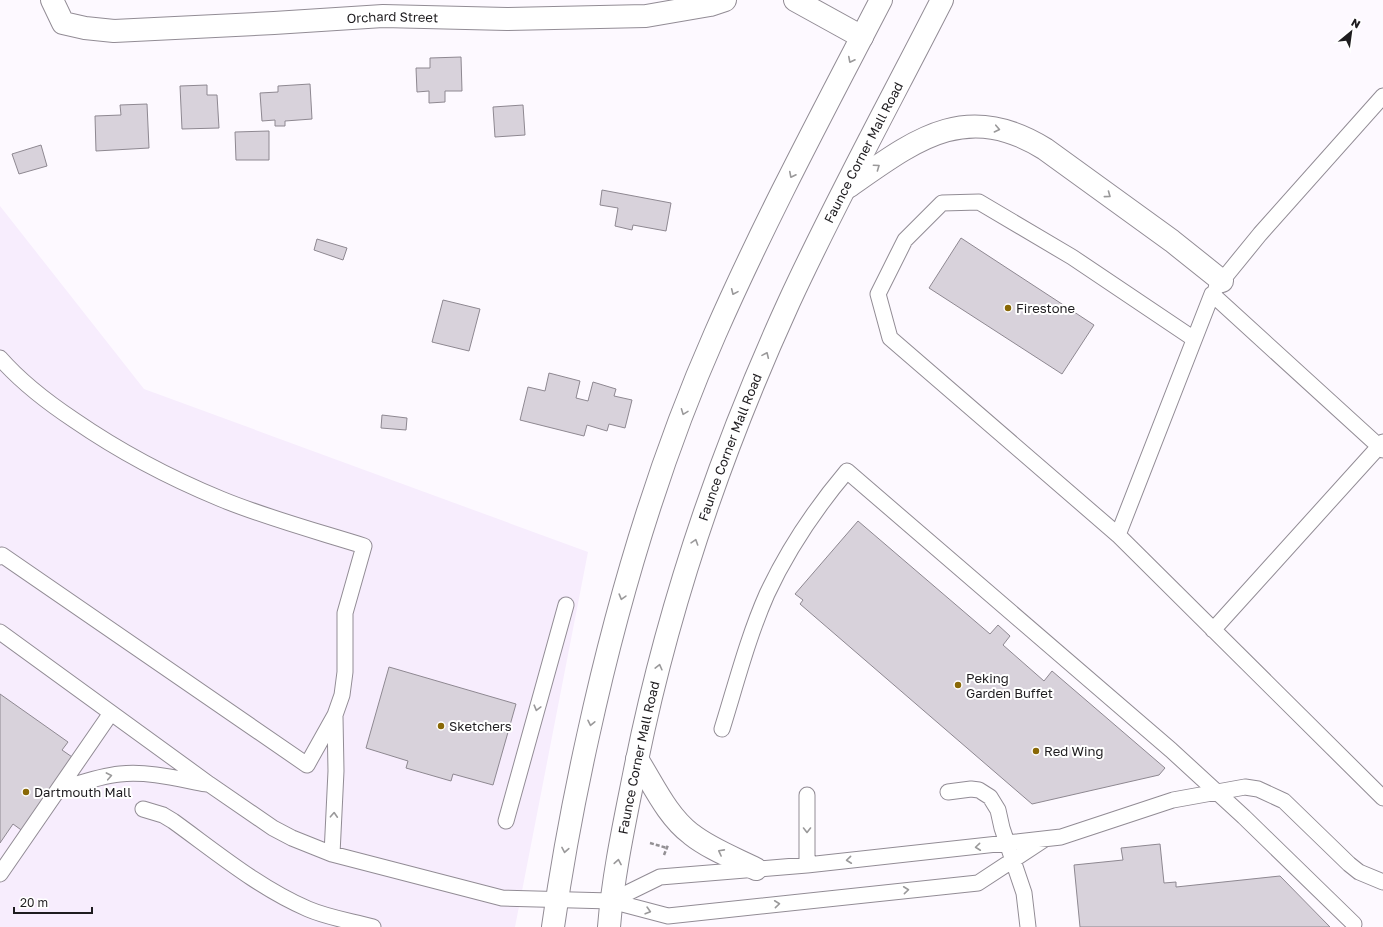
<svg xmlns="http://www.w3.org/2000/svg" width="1383" height="927" font-family="'Golos Text',sans-serif">
<style>
.built{fill:#f7edfd}
.building{fill:#d8d2db;stroke:#8e8891}
.lines{fill:none;stroke-linecap:round;stroke-linejoin:round}
.lane-casing{stroke:#928c95;stroke-width:17}
.street-casing{stroke:#928c95;stroke-width:24}
.secondary-casing{stroke:#928c95;stroke-width:24}
.path{stroke:#939094;stroke-width:2.5;stroke-dasharray:4 2;stroke-linecap:butt}
.lane{stroke:#fff;stroke-width:15}
.street{stroke:#fff;stroke-width:22}
.secondary{stroke:#fff;stroke-width:22}
.oneway{stroke:#9a999a}
.poi-dot{fill:#896806;stroke:#fff;stroke-width:1.5}
.labels{text-anchor:middle;stroke-width:4;stroke-linejoin:round;paint-order:stroke}
.street-label{font-size:13px;fill:#1e1c1f;stroke:#fff}
.poi-label{font-size:13px;fill:#1e1c1f;stroke:#fff;text-anchor:start}
</style>
<rect width="100%" height="100%" fill="#fdf9ff"/>
<!-- built -->
<path class="built" d="M0 206 144 389 588 552 515 927H0Z"/>
<!-- building -->
<path class="building" d="M461 57 462 91H445V102L429 103V91L417 92 416 68H430V58Z
M310 84 312 119 285 121V126H275V120L262 121 260 93 278 92V86Z
M207 85V95H217L219 128 182 129 180 86Z
M147 104 149 148 96 151 95 116 121 115 120 105Z
M523 105 525 135 495 137 493 107Z
M269 131V160H236L235 132Z
M41 145 47 166 19 174 12 154Z
M602 190 671 203 666 231 633 225 632 230 615 226 618 208 600 205Z
M961 238 1094 325 1062 374 929 288Z
M317 239 347 248 343 260 314 250Z
M443 300 480 309 469 351 432 342Z
M549 373 580 381 576 398 588 401 593 382 616 389 614 396 632 400 625 428 609 424 607 431 587 425 584 436 520 420 528 387 545 391Z
M382 415 407 418 406 430 381 428Z
M858 521 990 634 998 625 1010 636 1003 645 1044 681 1052 671 1165 768 1159 775 1032 804 800 604 803 600 795 594Z
M389 667 516 704 493 785 453 774 451 781 406 768 408 761 366 748Z
M0 694 68 742 62 750 75 759 24 832 13 824 0 843Z
M1160 844 1164 883 1176 882V887L1280 876 1330 927H1080L1074 865 1123 860 1121 848Z"/>
<g class="lines">
<!-- lane casing -->
<g class="lane-casing">
<path id="lane" d="M1216 288 1260 234 1383 96
M0 358C21 382 47 402 74 420 119 451 170 478 221 499 267 518 316 531 364 546L345 613V672L342 695 335 715 307 765 2 555 0 557
M1383 450 1212 294 1118 535 1383 798
M1118 535 890 338 878 294 905 240 942 203 979 202 1072 257 1194 339
M1213 630 1383 442
M0 632 209 784 273 828 292 838 332 854 502 898 611 901 668 916 978 883 1045 839
M722 729C736 684 748 637 767 594 788 549 815 509 847 471L1171 750 1244 817 1354 924
M58 790C78 784 99 776 120 774 149 771 179 779 206 784
M948 792 971 789 979 790 990 797 998 810 1002 828 1024 893 1028 927
M143 809 163 815 173 821C216 852 259 888 308 909 329 918 351 921 373 927
M506 821 566 605
M332 854 336 771 335 717
M807 865V795
M0 874 111 713
M611 901 660 877 807 865 1061 837 1173 800 1245 787 1258 789 1284 801 1349 864 1359 872 1383 882"/>
</g>
<!-- street casing -->
<g class="street-casing">
<g id="street">
<path id="s1" d="M52 0 63 23 85 28 114 31 274 23 383 16 507 19 646 16 710 5 725 0"/>
</g>
</g>
<!-- secondary casing -->
<g class="secondary-casing">
<g id="secondary">
<path d="M795 0 862 37"/>
<path d="M848 187C914 141 965 99 1045 149L1172 241 1222 281"/>
<path d="M637 759C653 784 667 816 691 834 710 849 734 858 756 869"/>
<path d="M553 927C562 863 574 799 588 736 618 599 658 463 715 334 765 220 824 110 881 0"/>
<path id="s2" d="M609 927C613 876 624 825 634 775 666 612 720 453 789 302 836 200 891 100 942 0"/>
</g>
</g>
<!-- path -->
<path class="path" d="M650 843 667 848
M664 855 668 845"/>
<!-- lane -->
<use href="#lane" class="lane"/>
<!-- street -->
<use href="#street" class="street"/>
<!-- secondary -->
<use href="#secondary" class="secondary"/>
</g>
<!-- one-way arrows -->
<defs><path id="oneway-chevron" d="M-2-3.5L2.5 0L-2 3.5" fill="none" stroke-width="1.6" stroke-linecap="round" stroke-linejoin="round"/></defs>
<g class="oneway">
<use href="#oneway-chevron" transform="translate(851 60) rotate(117)"/>
<use href="#oneway-chevron" transform="translate(997 129) rotate(12)"/>
<use href="#oneway-chevron" transform="translate(877 167) rotate(-35)"/>
<use href="#oneway-chevron" transform="translate(792 175) rotate(117)"/>
<use href="#oneway-chevron" transform="translate(1108 195) rotate(36)"/>
<use href="#oneway-chevron" transform="translate(734 292) rotate(114)"/>
<use href="#oneway-chevron" transform="translate(766 355) rotate(-66)"/>
<use href="#oneway-chevron" transform="translate(684 412) rotate(111)"/>
<use href="#oneway-chevron" transform="translate(695 542) rotate(-72)"/>
<use href="#oneway-chevron" transform="translate(622 597) rotate(106)"/>
<use href="#oneway-chevron" transform="translate(659 667) rotate(-76)"/>
<use href="#oneway-chevron" transform="translate(537 708) rotate(105)"/>
<use href="#oneway-chevron" transform="translate(591 723) rotate(102)"/>
<use href="#oneway-chevron" transform="translate(109 776) rotate(-11)"/>
<use href="#oneway-chevron" transform="translate(334 815) rotate(-87)"/>
<use href="#oneway-chevron" transform="translate(807 830) rotate(90)"/>
<use href="#oneway-chevron" transform="translate(978 847) rotate(174)"/>
<use href="#oneway-chevron" transform="translate(565 850) rotate(100)"/>
<use href="#oneway-chevron" transform="translate(721 852) rotate(-152)"/>
<use href="#oneway-chevron" transform="translate(849 860) rotate(174)"/>
<use href="#oneway-chevron" transform="translate(618 862) rotate(-80)"/>
<use href="#oneway-chevron" transform="translate(906 890) rotate(-6)"/>
<use href="#oneway-chevron" transform="translate(777 904) rotate(-6)"/>
<use href="#oneway-chevron" transform="translate(648 911) rotate(16)"/>
</g>
<!-- markers -->
<g class="poi-dot">
<circle cx="1008" cy="308" r="4"/>
<circle cx="958" cy="685" r="4"/>
<circle cx="441" cy="726" r="4"/>
<circle cx="1036" cy="751" r="4"/>
<circle cx="26" cy="792" r="4"/>
</g>
<g class="labels">
<!-- street labels -->
<g class="street-label">
<text dy="5" stroke="none"><textPath href="#s1" startOffset="356">Orchard Street</textPath></text>
<text dy="5" stroke="none"><textPath href="#s2" startOffset="820">Faunce Corner Mall Road</textPath></text>
<text dy="5" stroke="none"><textPath href="#s2" startOffset="496">Faunce Corner Mall Road</textPath></text>
<text dy="5" stroke="none"><textPath href="#s2" startOffset="172">Faunce Corner Mall Road</textPath></text>
</g>
<!-- poi labels -->
<g class="poi-label">
<text x="1016" y="313">Firestone</text>
<text x="966" y="683">Peking<tspan x="966" dy="15">Garden Buffet</tspan></text>
<text x="449" y="731">Sketchers</text>
<text x="1044" y="756">Red Wing</text>
<text x="34" y="797">Dartmouth Mall</text>
</g>
</g>
<!-- north arrow -->
<g transform="translate(1351 32) rotate(29)" stroke="#ffffff" stroke-width="3" paint-order="stroke">
<path d="M0-3L7 15L0 10L-7 15Z" fill="#1e1c1f"/>
<text y="-6" font-size="11" font-weight="bold" text-anchor="middle" fill="#1e1c1f">N</text>
</g>
<!-- scale -->
<path d="M14 907v6h78v-6" fill="none" stroke="#1e1c1f" stroke-width="2"/>
<text x="20" y="907" font-size="12" fill="#1e1c1f" stroke="#ffffff" stroke-width="3" paint-order="stroke">20 m</text>
</svg>
